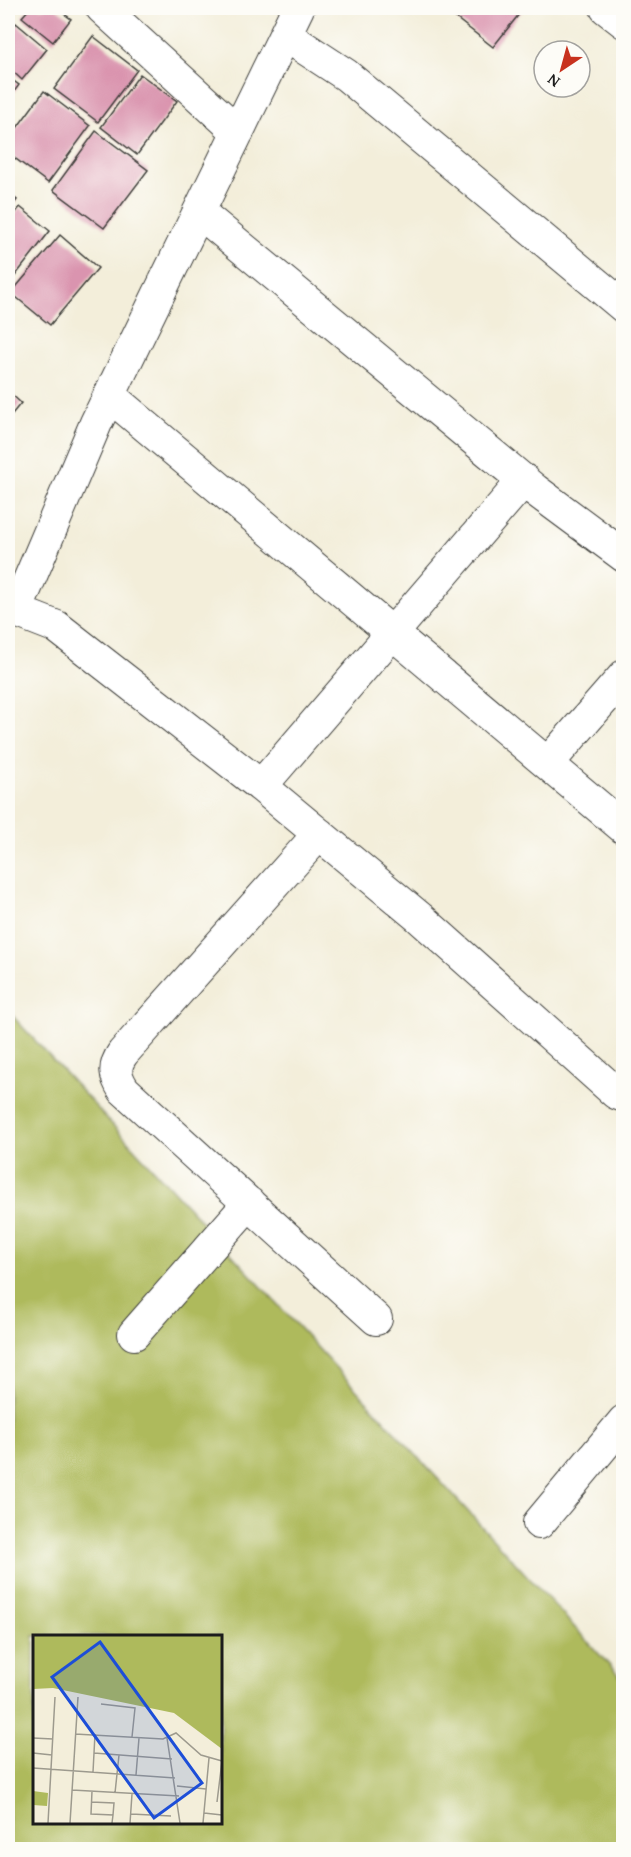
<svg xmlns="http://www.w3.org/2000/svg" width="631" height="1857" font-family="'Gentium Book Plus',serif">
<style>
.green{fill:#aeba5c;stroke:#656b3c;stroke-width:1.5;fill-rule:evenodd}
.building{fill:#da94af}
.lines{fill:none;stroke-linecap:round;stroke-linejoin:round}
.street-casing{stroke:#3c3c38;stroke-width:34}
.street{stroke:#fff;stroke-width:32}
.inset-road{fill:none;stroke:#9d9a8e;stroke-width:1.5}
.view{fill:#1d4ed8;fill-opacity:0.15;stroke:#1d4ed8;stroke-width:3}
.inset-edge{fill:none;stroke:#1c1c1c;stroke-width:3}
</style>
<rect width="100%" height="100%" fill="#fdfcf7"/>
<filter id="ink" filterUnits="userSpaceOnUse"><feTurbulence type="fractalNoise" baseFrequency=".0167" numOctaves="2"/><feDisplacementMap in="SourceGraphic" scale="12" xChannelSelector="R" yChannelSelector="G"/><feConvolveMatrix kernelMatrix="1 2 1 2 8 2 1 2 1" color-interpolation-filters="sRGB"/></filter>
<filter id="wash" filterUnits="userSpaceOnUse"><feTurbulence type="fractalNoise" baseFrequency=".008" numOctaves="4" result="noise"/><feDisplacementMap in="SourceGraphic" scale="24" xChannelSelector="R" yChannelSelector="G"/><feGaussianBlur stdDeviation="1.35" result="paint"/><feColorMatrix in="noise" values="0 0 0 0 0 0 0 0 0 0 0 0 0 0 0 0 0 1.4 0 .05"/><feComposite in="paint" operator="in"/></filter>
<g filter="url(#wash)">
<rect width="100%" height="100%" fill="#f3eeda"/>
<!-- green -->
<path class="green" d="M8 1011 623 1680V1849H8ZM34 1636H220V1822H34Z"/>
<g id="blocks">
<!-- building -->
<path class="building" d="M30 8H56L71 19 53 42 22 17Z
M443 8H524L493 47Z
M16 23 47 49 22 80 8 67V33Z
M93 36 137 70 98 122 54 89Z
M140 74 177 101 137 155 101 127Z
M8 77 19 85 8 100Z
M44 91 90 126 48 183 8 153V140Z
M96 131 148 170 104 228 53 190Z
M8 193 17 200 8 212Z
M20 207 50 231 8 285V223Z
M60 235 98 268 50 325 11 293Z
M8 391 21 403 8 419Z"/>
</g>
</g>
<g filter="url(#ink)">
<use href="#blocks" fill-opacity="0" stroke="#3c3c38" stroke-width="1.5"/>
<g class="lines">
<!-- street casing -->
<g class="street-casing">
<path id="street" d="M102 8 238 132
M606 8 624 22
M285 35 346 75 624 307
M199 212 535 490 624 556
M110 396 624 828
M16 611 96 423 298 8
M8 612 16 611 57 627 261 786 420 918 616 1093 624 1096
M548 763 624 676
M261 786 524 480
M319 834 123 1053C113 1067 115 1076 124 1090L376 1319
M134 1334 249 1203
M539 1523 624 1421"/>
</g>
<!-- street -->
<use href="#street" class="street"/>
</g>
</g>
<!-- overview -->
<g transform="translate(33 1635)">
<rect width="189" height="189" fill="#f3eeda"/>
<path d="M0 1H189V114L141 78 20 53 0 54ZM0 156 15 158 14 171 0 170Z" fill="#aeba5c"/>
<path class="inset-road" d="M68 69 102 73 99 102M42 99 130 104 143 98 168 120 189 126M0 103 20 104M134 103 147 188M0 118 19 120M61 118 139 124M0 133 142 143M60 137 62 99M103 140 106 103M144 151 173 154M39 155 146 161M59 156 58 179 80 180 79 188M82 158 86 120M58 167 81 168 80 180M184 167 189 126M171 178 189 180M98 179 138 181M15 188 22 62M37 188 45 62M97 188 99 159M170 188 176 123"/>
<path class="view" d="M67 7 169 148 121 183 19 42Z"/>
<rect width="189" height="189" class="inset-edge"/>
</g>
<!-- margin -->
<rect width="631" height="1857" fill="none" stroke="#fdfcf7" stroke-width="30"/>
<!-- north arrow -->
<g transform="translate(562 69) rotate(216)"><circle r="28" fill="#fdfcf7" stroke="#a3a29f" stroke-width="1.5"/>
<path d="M0-4.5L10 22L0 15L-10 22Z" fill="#c8321e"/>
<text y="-9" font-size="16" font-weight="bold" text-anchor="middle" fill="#1c1c1c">N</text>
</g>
</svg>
